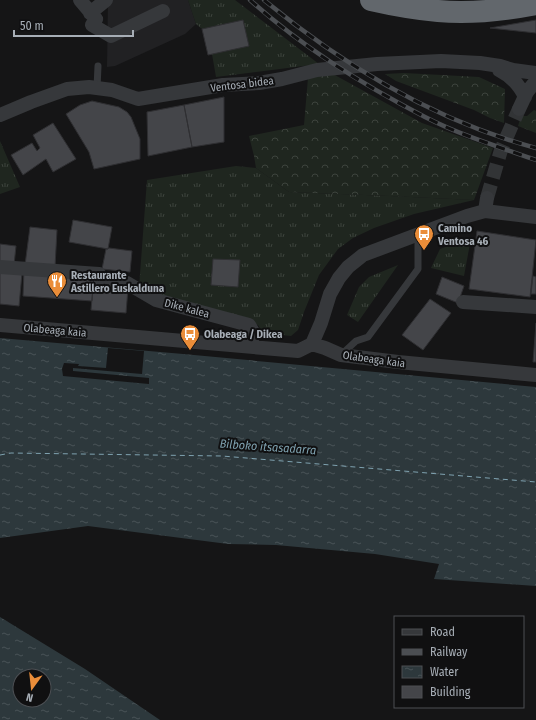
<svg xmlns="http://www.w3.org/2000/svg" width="536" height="720" font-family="'Fira Sans Condensed',sans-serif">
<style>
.built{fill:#212123}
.grass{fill:url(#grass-tufts)}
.forest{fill:url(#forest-crowns)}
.water{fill:url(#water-ripples);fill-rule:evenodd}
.pier{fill:#151516}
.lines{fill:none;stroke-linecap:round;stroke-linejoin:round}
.ferry{stroke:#7fa2b0;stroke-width:1;stroke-dasharray:5 4;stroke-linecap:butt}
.building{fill:#444549;stroke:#2f2f32}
.street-tunnel{stroke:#323436;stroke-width:14;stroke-dasharray:14 7;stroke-linecap:butt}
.lane{stroke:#36383b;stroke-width:7}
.street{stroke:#36383b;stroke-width:14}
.highway{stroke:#62676c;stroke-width:22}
.rail-casing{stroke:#4b4e52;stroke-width:4.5}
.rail{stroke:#101011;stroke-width:3;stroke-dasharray:9;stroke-linecap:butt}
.labels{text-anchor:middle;stroke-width:4;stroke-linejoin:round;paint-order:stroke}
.street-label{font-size:11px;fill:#a7aeb6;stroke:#101011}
.poi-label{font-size:11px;font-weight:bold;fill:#a7aeb6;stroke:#101011;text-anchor:start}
.water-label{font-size:12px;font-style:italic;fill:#7fa2b0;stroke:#101011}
</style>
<defs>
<pattern id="grass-tufts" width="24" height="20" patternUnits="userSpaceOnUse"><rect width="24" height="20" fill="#1f261f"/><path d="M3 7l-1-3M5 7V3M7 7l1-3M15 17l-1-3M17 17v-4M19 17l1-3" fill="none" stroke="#3d433d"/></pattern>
<pattern id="forest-crowns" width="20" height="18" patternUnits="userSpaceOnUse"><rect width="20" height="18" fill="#1f261f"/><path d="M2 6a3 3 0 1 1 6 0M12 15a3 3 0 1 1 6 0" fill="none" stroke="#3d433d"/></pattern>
<pattern id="water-ripples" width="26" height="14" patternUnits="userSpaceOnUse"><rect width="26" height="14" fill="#2d383c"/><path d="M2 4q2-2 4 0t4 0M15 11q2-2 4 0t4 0" fill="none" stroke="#495256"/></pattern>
</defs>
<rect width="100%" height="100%" fill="#151516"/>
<!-- built -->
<path class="built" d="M108 0H188L196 24 185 34 115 66 107 67Z"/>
<!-- grass -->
<path class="grass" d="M188 0H235L319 64 216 77 212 54 249 46 243 20 202 29 196 24Z
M0 141 20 187 0 194Z
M236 166 256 168 289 192 390 196 474 200 414 214 374 228 353 238 338 249 319 275 304 312 298 330 291 336 263 333 258 325 164 298 139 288 147 180Z
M471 238 464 276 431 268 440 249Z
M398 265 358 322 347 315 359 287 369 277Z"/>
<!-- forest -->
<path class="forest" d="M404 73 479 77 505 89 504 123 490 118 474 110 396 81 385 74Z
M333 74 422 123 493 148 474 200 390 196 289 192 256 168 254 156 249 136 304 125 308 78Z
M534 110 536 111V133L518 126 521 116H527Z"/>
<!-- water -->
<path class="water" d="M0 338 183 354 536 387V586L434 579 439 564 375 554 276 545 228 544 88 526 0 538Z
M0 617 85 669 160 720H0ZM20 676H44V700H20Z"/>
<!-- pier -->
<path class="pier" d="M108 348 144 351 142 374 73 368V371L149 378V384L63 376 62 369 64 363 79 364 78 366 106 368Z"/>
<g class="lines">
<!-- ferry -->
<path class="ferry" d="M0 455 11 453 222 456 536 482"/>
</g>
<!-- building -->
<path class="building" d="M243 20 249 46 208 55 202 29Z
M536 20V33L490 28Z
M224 97V142L192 147 184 105Z
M92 101 119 107 127 112 131 117 140 139V159L94 169 89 152 66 114 80 105Z
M184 105 192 147 148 156 147 112Z
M53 123 76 159 53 172 46 159 23 175 11 155 32 143 37 151 40 148 33 135Z
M73 220 112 227 108 249 69 242Z
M30 227 57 230 55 267 25 265Z
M477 231 536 240 530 297 469 289Z
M0 244 16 246 14 265 0 264Z
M109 248 132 251 130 272 102 269 106 249H108Z
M213 259 240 260 238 287 211 285Z
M24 270 94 275 92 301 23 296Z
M0 271 22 273 19 306 0 304Z
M94 275 128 288 126 313 91 310Z
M533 276 536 277V294H531Z
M442 277 464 286 458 303 436 294Z
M430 299 451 313 423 350 402 335Z
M536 323V362H533Z"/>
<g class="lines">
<!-- street-tunnel -->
<path class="street-tunnel" d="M487 198 501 150 519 109"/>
<!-- lane -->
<path class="lane" d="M97 88 98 66
M342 354 356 341 368 337 418 269V234"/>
<!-- street -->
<path class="street" d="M80 0 96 19 92 25 111 36 163 11
M90 13 106 0
M499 70C511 76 519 84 525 97
M519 109 527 92 536 81
M0 115 31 102 67 89 89 87 112 90 138 99 223 85 259 83 282 79 317 70 377 64 441 61 480 63 500 66 513 70 536 73
M485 211 487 198
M0 267 99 274 103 281 127 283 156 300 249 325 253 332V337
M463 302 536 307
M0 325 298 351 312 344 325 348 341 355 398 362 536 375
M312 344 321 323 330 294 339 278 348 267 363 255 467 216 485 211 536 217"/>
<!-- highway -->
<path class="highway" d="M371 0C393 5 415 9 438 11 469 14 505 10 536 4"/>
<!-- rail casing -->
<g class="rail-casing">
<path id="rail" d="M250 0C302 47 363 85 425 117 460 135 499 147 536 160
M264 0C344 66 436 121 536 148"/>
</g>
<!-- rail -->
<use href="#rail" class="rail"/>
</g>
<!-- icons -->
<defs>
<g id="bus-pin" transform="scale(1)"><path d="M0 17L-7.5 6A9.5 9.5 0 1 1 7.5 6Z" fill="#ea8d39" stroke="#101011"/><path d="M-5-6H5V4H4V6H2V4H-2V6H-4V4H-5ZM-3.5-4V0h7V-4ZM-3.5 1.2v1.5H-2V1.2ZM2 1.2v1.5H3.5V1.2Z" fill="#fff"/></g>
<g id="restaurant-pin" transform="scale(1)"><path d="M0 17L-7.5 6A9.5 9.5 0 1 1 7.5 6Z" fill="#ea8d39" stroke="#101011"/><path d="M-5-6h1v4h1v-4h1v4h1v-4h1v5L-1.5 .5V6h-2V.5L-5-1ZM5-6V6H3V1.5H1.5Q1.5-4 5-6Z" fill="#fff"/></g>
</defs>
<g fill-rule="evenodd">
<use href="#bus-pin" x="424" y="234"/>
<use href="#restaurant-pin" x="57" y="281"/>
<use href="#bus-pin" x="190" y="334"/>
</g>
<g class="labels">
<!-- street labels -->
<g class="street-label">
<text transform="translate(242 84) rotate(-7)" y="4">Ventosa bidea</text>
<text transform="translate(187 308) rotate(15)" y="4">Dike kalea</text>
<text transform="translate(55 330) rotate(5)" y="4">Olabeaga kaia</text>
<text transform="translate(374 359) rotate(8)" y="4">Olabeaga kaia</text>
</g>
<!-- poi labels -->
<g class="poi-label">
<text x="438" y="232">Camino<tspan x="438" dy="13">Ventosa 46</tspan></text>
<text x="71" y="279">Restaurante<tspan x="71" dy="13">Astillero Euskalduna</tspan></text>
<text x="204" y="338">Olabeaga / Dikea</text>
</g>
<!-- water labels -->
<g class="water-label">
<text transform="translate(268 447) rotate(4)" y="4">Bilboko itsasadarra</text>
</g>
</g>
<!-- legend -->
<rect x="394" y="616" width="130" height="92" fill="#101011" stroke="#4c4f53"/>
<rect x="402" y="629" width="20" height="6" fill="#36383b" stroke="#4c4f53"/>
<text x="430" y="636" font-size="12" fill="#a7aeb6">Road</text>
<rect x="402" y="649" width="20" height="6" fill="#4b4e52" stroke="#4c4f53"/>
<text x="430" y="656" font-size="12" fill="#a7aeb6">Railway</text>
<rect x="402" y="666" width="20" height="12" fill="url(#water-ripples)" stroke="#4c4f53"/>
<text x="430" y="676" font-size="12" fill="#a7aeb6">Water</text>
<rect x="402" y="686" width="20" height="12" fill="#444549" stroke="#4c4f53"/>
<text x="430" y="696" font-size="12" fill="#a7aeb6">Building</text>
<!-- north arrow -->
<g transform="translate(32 688) rotate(195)"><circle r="19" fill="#101011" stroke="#4c4f53"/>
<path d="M0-3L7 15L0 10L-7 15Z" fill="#ea8d39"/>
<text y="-6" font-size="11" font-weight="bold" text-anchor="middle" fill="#a7aeb6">N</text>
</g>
<!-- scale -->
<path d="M14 30v6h119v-6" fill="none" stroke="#a7aeb6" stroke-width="2"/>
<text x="20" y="30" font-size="12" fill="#a7aeb6" stroke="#101011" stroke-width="3" paint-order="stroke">50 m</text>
</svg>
